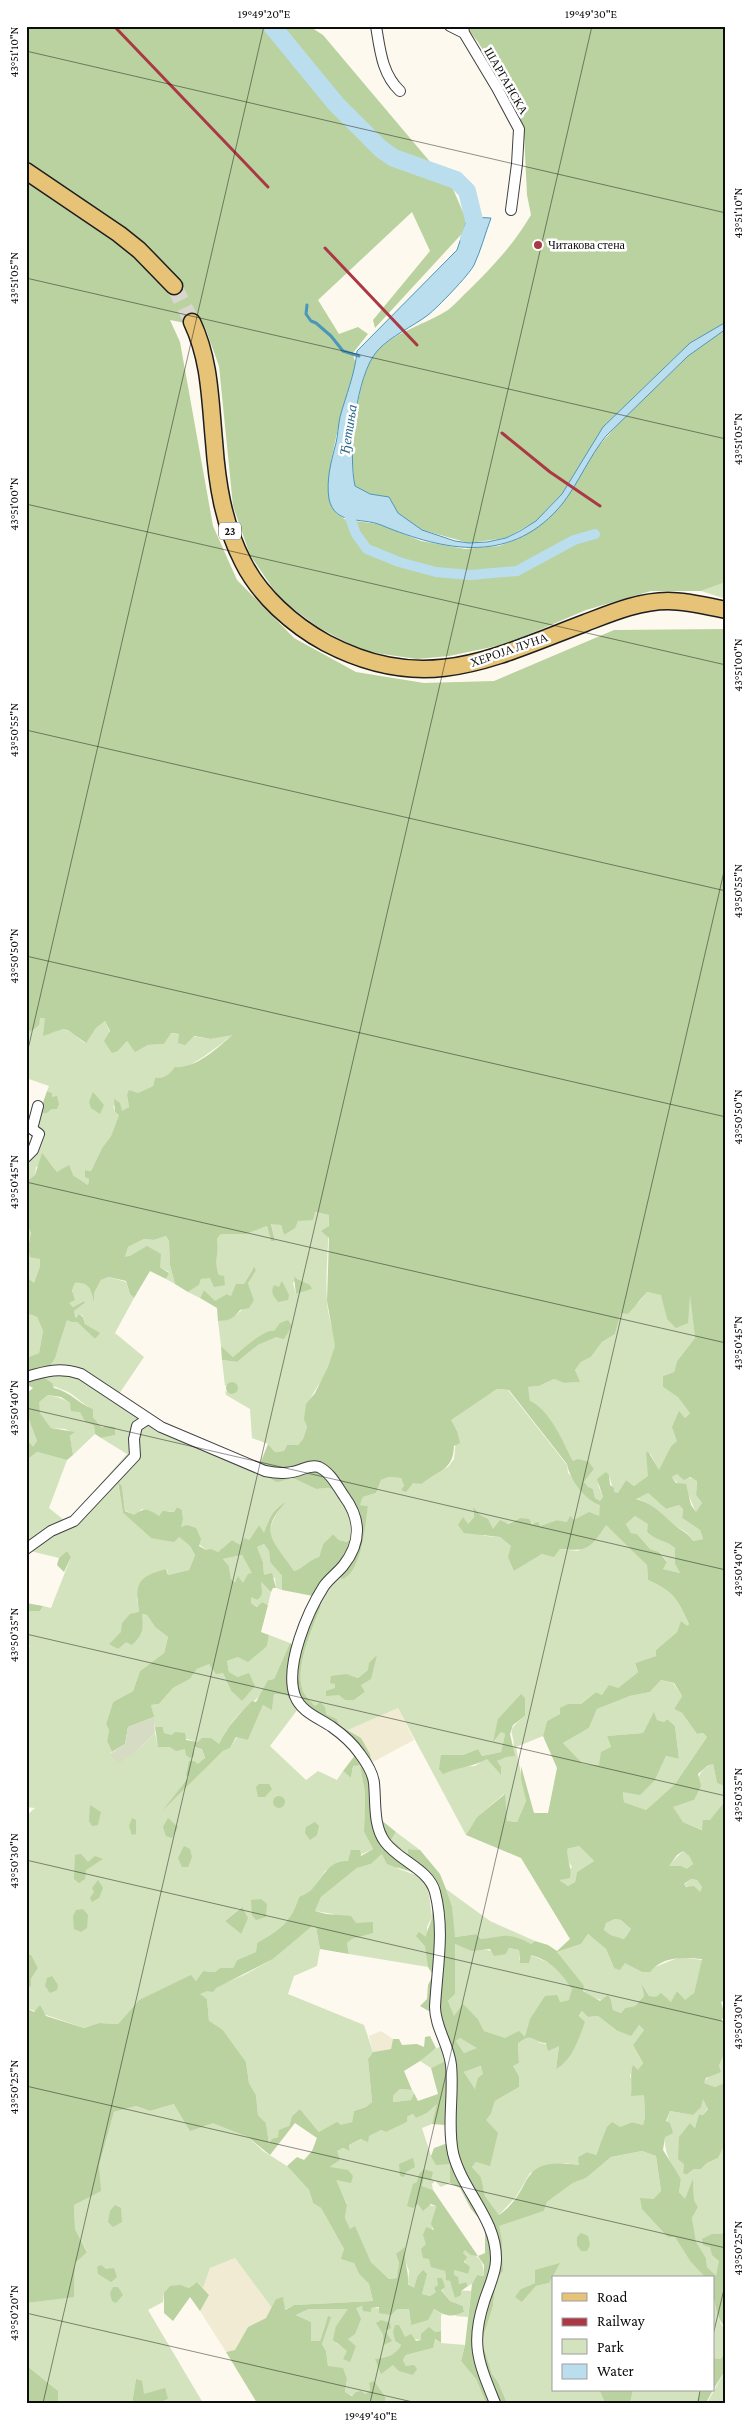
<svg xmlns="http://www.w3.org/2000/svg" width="752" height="2429" font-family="'Crimson Pro',serif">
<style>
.farmland{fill:#f0ebd2}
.green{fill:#d3e3bd;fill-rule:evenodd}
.forest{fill:#b9d29f;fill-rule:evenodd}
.cemetery{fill:#d6dcc3}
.water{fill:#bbdeee;stroke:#4b96bb}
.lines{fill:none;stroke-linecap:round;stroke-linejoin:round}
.stream{stroke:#4b96bb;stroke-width:3}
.canal{stroke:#bbdeee;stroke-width:10}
.river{stroke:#bbdeee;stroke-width:18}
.primary-tunnel{stroke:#d9d6cd;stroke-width:16;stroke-dasharray:16 8;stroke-linecap:butt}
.minor-casing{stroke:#404040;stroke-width:12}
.primary-casing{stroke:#1e1e1e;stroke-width:19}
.minor{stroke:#fff;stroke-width:10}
.primary{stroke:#e6c376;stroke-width:16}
.rail{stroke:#aa3845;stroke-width:3}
.ticks{fill:none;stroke:#0d0d0d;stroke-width:1;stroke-opacity:0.45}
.poi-dot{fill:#aa3845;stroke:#fff;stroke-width:2}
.labels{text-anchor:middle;stroke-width:5;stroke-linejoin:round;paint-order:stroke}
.shield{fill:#fff;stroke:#565656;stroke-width:1}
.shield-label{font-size:11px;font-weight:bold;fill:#0d0d0d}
.street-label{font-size:12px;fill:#0d0d0d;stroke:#fff}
.poi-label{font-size:12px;fill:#0d0d0d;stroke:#fff;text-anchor:start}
.water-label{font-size:14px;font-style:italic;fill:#27688e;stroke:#fff}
.neatline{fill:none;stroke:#0d0d0d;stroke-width:2}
.ticks-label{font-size:12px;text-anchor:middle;fill:#0d0d0d}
</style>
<rect width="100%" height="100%" fill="#fdf9ef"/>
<!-- farmland -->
<path class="farmland" d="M398 1708 414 1740 371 1763 361 1738 348 1730Z
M381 2031 393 2039 391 2049 373 2052 369 2036Z
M235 2258 272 2308 266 2318 248 2327 235 2350 226 2352 200 2311 209 2295 203 2288 210 2268Z"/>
<!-- green -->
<path class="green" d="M726 582V599L701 591Z
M39 1018H45L53 1032C69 1025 73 1035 85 1043L96 1028 105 1021 118 1051 127 1041 135 1051 148 1045 164 1044 170 1033 211 1039 233 1034C218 1048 174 1079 155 1078L153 1086 138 1093 127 1095 129 1107 122 1112 113 1105 115 1112 119 1115 111 1136 102 1148 91 1171 85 1170 89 1179 88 1185 73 1175 57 1172 50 1163 36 1167 35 1175 27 1182 26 1140 30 1141 39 1114 47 1113 52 1109V1093L47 1091 49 1086 26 1078V1024L30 1032Z
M314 1212 329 1215C329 1244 325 1272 327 1300 327 1315 335 1334 335 1346 335 1375 296 1401 307 1427L303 1439 298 1445H287L284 1451 275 1452 268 1444 252 1438 250 1409 226 1395 225 1391 235 1394 233 1382 225 1386 222 1360 237 1362 258 1345 286 1332 291 1326 261 1335 233 1357 221 1346 218 1321C234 1321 241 1309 254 1300L248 1283 253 1268 244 1284 231 1296 227 1294 215 1302 204 1290 200 1298 188 1292 199 1285 201 1279 219 1275C213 1258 220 1255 217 1239L221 1234H246L267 1226 271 1241H275L271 1223 281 1225 284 1235 298 1221ZM297 1278 309 1285 311 1289 296 1294 293 1283Z
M26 1222 31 1233 28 1247 40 1259V1266L34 1283 26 1276Z
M166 1236 169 1241 170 1265 175 1284 166 1279 169 1272 160 1267 147 1247 130 1257H125L128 1247 144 1239 154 1240Z
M109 1277 126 1282 130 1294 134 1298 115 1333 144 1357 119 1394 163 1425 277 1481 293 1478 316 1489 329 1488 338 1492 357 1511 352 1538 347 1542 339 1540 333 1534 323 1544 319 1557C308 1560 304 1568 294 1571 272 1538 259 1538 284 1503 271 1510 268 1521 264 1534L259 1525 249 1540 240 1546 232 1540 218 1552 206 1550 180 1528 183 1519 182 1510 177 1507 174 1512 168 1511 159 1516 142 1509 134 1516 125 1510 122 1486 118 1483 123 1513 151 1538 179 1537 190 1546 195 1555 189 1570 168 1575 167 1569 137 1598 139 1612 122 1623V1632L110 1643 118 1649 142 1614 147 1615 155 1627 168 1637 164 1653 140 1671 133 1691 113 1702 106 1724 109 1730 107 1741 112 1752 110 1754 137 1751 155 1733 158 1746C171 1747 191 1746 202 1749L205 1759 169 1803 223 1751 230 1748 237 1737 248 1740 263 1705 272 1709 274 1694 286 1695 298 1709 270 1746 306 1780 318 1771 337 1780 343 1771 351 1778 353 1766 360 1764 365 1793 364 1832 373 1849 325 1871 312 1890 299 1897C291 1922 280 1930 257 1943L256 1952 237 1960 233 1968H220L215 1972 203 1971 196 1981 191 1976 139 2000 118 2024 99 2023 84 2028 26 2008V1989L31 1986V1979L38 1968 31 1956 26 1954V1816L35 1808 26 1807V1649L30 1646 26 1641V1610L40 1611 43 1606 51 1608 71 1557 67 1551 59 1558 26 1550V1457L28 1459 37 1452 67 1460 49 1508 64 1520 70 1518 127 1454 101 1438 115 1435 102 1428 93 1417V1409C82 1405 76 1395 66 1391 52 1385 55 1389 43 1377L58 1349 67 1319 77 1322 95 1339 99 1333 85 1324 83 1316 79 1314 77 1319 74 1311 85 1303 84 1301 73 1307 68 1303 75 1283C89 1281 90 1289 94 1300V1293L101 1280ZM241 1907V1934L225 1921Z
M690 1290 695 1338 677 1361 674 1372 663 1376V1387L679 1397 691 1412 685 1418 679 1412 677 1441 671 1446 659 1471 650 1453 649 1476 634 1486 626 1480 618 1494 614 1493 609 1475 598 1485 603 1497 600 1501 595 1498 593 1489 588 1488 584 1482 594 1469 589 1462 573 1461 563 1442 530 1401 527 1387 539 1386 554 1379 564 1383 579 1382 575 1370 581 1362 591 1357 602 1342 615 1334 621 1313 639 1302 647 1292 662 1295 667 1319Z
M26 1313 37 1317 43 1331 39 1353 26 1358Z
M497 1389 508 1390 567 1465 568 1473 601 1505 599 1516 567 1522 557 1520 540 1526 520 1518 493 1530 473 1508 474 1517 467 1525H458L485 1536 500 1537 511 1546 514 1571 542 1554 554 1556 560 1549 578 1551 605 1524 637 1553 647 1565 648 1580C674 1592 677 1598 689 1624L687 1627 681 1622 677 1632 656 1650V1656L635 1663 638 1672 618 1688 602 1695 596 1692 581 1704H568L560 1714 547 1721 543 1736 516 1747 526 1801 517 1822 507 1821 504 1794 477 1817 466 1835 398 1708 348 1730 339 1725 337 1719 326 1714 320 1702 315 1706C312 1702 305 1696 303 1691 294 1670 313 1627 321 1606L311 1602 313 1596 356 1564 368 1506 360 1505 363 1497 376 1493 381 1480 389 1477 401 1478 404 1486 413 1482 422 1484 432 1475 448 1467 454 1459 457 1431 450 1420ZM368 1670 361 1685 365 1692 354 1700H345L335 1688V1684L347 1674 358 1678ZM525 1698V1716C500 1735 519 1732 512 1752L497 1761 500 1774 487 1758 475 1766 456 1767 463 1755 478 1749 482 1756 501 1752 505 1734 501 1732 494 1741Z
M48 1395C60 1397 72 1402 80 1412 86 1419 85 1422 94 1426L95 1434 73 1455 70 1436 74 1433 65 1429 51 1428 40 1413 38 1402Z
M26 1412 37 1441 33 1448 28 1442 26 1445Z
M677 1474 697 1480 696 1495 702 1503 696 1513 689 1496 672 1477Z
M648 1493 666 1509 679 1505 683 1508 682 1518 700 1530 703 1539 693 1541C688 1532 684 1531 675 1526 659 1515 657 1505 635 1498Z
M635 1516 649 1524 647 1532C659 1543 665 1539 676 1548L675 1564 680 1573 663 1569 667 1561 659 1552 650 1549 637 1534 631 1533 626 1524Z
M264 1544 269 1551 270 1562 282 1576V1590L276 1588 275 1578 264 1575 263 1562 257 1547Z
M242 1555 253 1573 243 1583 231 1580 229 1566 223 1559Z
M260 1581 271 1592 268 1605 262 1602 258 1607 251 1603V1596L259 1600Z
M269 1635 290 1643 274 1679 268 1680C263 1696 254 1701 241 1712 234 1718 223 1735 219 1744L198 1742 164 1733 163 1727H155L151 1705 159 1704 173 1688 190 1679 197 1669 208 1664 223 1673 231 1691 242 1701 238 1677 229 1672 227 1661 267 1646Z
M661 1680 673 1683 682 1696 674 1709 682 1713 697 1734 703 1733 707 1737 675 1784 646 1810 624 1802 623 1791 655 1780 666 1756 679 1759 675 1726 667 1719 664 1722 657 1720 654 1713 643 1733 607 1736 611 1747 599 1765 583 1764 563 1743 589 1728 597 1709 630 1696 650 1692Z
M713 1764 717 1783 726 1787V1800L703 1830 683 1822 672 1807 694 1800C697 1785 696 1769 713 1764Z
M396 1832 420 1850 408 1849 407 1858 402 1865 398 1862 391 1840Z
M579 1846 594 1861 577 1872 575 1882 568 1886 558 1880 572 1867 567 1859V1849Z
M683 1851 689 1856 693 1864 688 1870 668 1866Z
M382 1854 399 1869 421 1877 428 1888 432 1917 427 1927 428 1967 349 1954 347 1943 352 1939 372 1933 333 1914 315 1911 321 1897 357 1868 371 1864Z
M691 1879 697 1880 702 1887 700 1893 684 1885Z
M446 1889 490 1921 535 1941 531 1944 498 1938 481 1939 476 1934 454 1937 452 1906Z
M615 1919 621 1920 631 1929 624 1939 611 1935 604 1930 606 1923Z
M312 1925 316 1927 320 1949 317 1966 294 1976 288 1994 364 2025 373 2052 368 2059 372 2102 366 2107 354 2111 352 2122 320 2133 300 2109 292 2116 289 2126 269 2145 266 2123 258 2115 256 2095 249 2083 246 2062 223 2030 209 2022 207 1999 199 1994 244 1975 273 1959Z
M588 1934 606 1949 614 1968 625 1962 642 1972 680 1957 702 1960 694 1993 685 2001 677 1991 672 2002 649 1996 643 1985 644 1996 635 2006 625 2008 621 2013 613 2010 611 2000C583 2004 570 1972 557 1952L581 1944Z
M454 1944C474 1951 487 1948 506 1954L509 1948 519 1950V1960L531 1955 556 1966 572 1989 570 2000 560 2002 533 2037 540 2043 559 2046 556 2069 582 2011 588 2017 598 2016 616 2030 639 2025 644 2030 633 2045 643 2063 638 2071 633 2066 630 2076 633 2084 644 2094 645 2117 643 2125 632 2122C614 2129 602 2136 596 2155L587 2152 578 2157 580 2165 564 2163 530 2173 516 2197 499 2215 485 2196 481 2177 472 2167 476 2162 490 2165 485 2121 491 2114 495 2101 519 2087V2076L513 2066 519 2063 518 2043 484 2031 478 2019 463 2005 454 2017 448 2001 455 1994Z
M460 2038 478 2048 464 2053 456 2041Z
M726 2042V2082L715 2087 703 2083 719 2066 725 2052Z
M441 2046 447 2061 431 2068 420 2061 429 2052Z
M482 2066 483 2074 475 2089 464 2072Z
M400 2089 412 2090 414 2093 411 2100 393 2102V2096Z
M703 2098 708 2108 703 2115 699 2114 695 2128 690 2123 683 2173 686 2175 694 2169H701L707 2163 718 2158 726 2143V2233L712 2234C710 2247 709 2253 720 2261L716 2277 707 2267 706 2258 696 2243 692 2218 698 2207 694 2200 693 2181 685 2200 679 2192 681 2179C664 2157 660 2138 670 2111L693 2115Z
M438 2103 432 2124 422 2128 431 2156 450 2164V2183L441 2187 435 2181 432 2184 433 2190 422 2186 424 2178 433 2173 424 2169 417 2204 436 2206C430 2223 437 2226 426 2244 429 2257 431 2265 445 2271L446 2279 450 2281C454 2292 462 2290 471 2291L468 2317 455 2316 464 2312 463 2306 450 2301 438 2285 436 2292 430 2296 422 2294 424 2285 417 2277 414 2289 408 2283 409 2271 403 2256 396 2254 399 2263 398 2278 389 2279 371 2262 355 2227 350 2230 345 2218 347 2204 329 2168 340 2160 336 2151 343 2148 350 2151 349 2145 381 2130 386 2132 407 2122V2117L414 2114 416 2118 427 2113Z
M174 2104 248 2137 263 2151 287 2166 309 2190 313 2203 321 2208 344 2249 354 2263 359 2274 369 2284 373 2301 294 2305 284 2310 283 2298 276 2299 272 2308 235 2258 210 2268 203 2288 197 2282 189 2288 181 2285 164 2293 163 2302 148 2310 203 2403H158L168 2399 144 2394 136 2379 132 2403H58V2391L26 2365V2303L74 2296 75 2263 87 2251 75 2229 74 2205 100 2190 99 2166 114 2112 136 2106 150 2111Z
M642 2151 656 2156 661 2191 653 2199C669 2227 684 2254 706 2278H553V2390H600L605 2403H507L498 2382 492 2374 482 2341 493 2306 496 2281 503 2271 502 2241 498 2226 544 2211 547 2202 573 2183 586 2178 611 2157ZM535 2283H549L536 2286 522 2302 521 2289Z
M465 2249C479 2256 484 2261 484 2276L477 2275 472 2284 468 2286 466 2282 459 2284 454 2276V2270L468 2274 463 2253Z
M713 2301 721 2324 726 2329V2353L720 2359 713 2358Z
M362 2306 371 2312V2308L409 2309 411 2325 428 2317 434 2309 443 2315H441V2331L435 2332 421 2340 405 2338 393 2332 395 2341 401 2345 397 2352 386 2358 381 2373 393 2365 406 2366 403 2360 406 2355 433 2348 434 2339 441 2343 465 2345 461 2361 476 2379 486 2403H384L386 2398 377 2387 369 2383 370 2391C362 2397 353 2397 345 2392L347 2379 328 2366 326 2351 322 2344 328 2316 320 2341H310L311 2322 296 2315 309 2309H349L336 2326V2343L352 2354 356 2346 348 2339 355 2308Z
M726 2369V2403H707Z
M633 2390H700L696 2403H630Z"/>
<!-- forest -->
<path class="forest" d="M26 26H309L323 35 453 189 469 226 375 328 373 320 430 251 412 212 318 300 339 334 358 327 368 334 353 353H348L353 355 356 364 340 419 331 461 337 514 346 520 379 524 421 541 465 549 499 546 518 539 534 529 562 504 597 448 618 424 688 356 726 329V582L701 591H651L586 610 506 644 449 656 417 659 362 651 318 627 280 599 250 555 233 506 219 366 205 327 170 320 180 342 213 526 237 580 294 638 356 672 424 683 494 681 614 630 726 629V1787L717 1783 713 1764 707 1766 698 1774 701 1786 694 1800 673 1807 683 1822 702 1830 703 1820H710L726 1800V2000L721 2002 725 2015 721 2021 726 2023 725 2052 719 2066 721 2072 706 2078 704 2083 715 2087 726 2082V2143L718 2158 707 2163 701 2169H694L686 2175 683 2173 684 2164 678 2159 679 2137 690 2123 695 2128 699 2114 703 2115 708 2109 703 2099 701 2107 693 2115 670 2111 666 2121 670 2123 673 2133 665 2137 663 2150 681 2179 679 2192 685 2199 693 2179 694 2200 698 2207 692 2218 696 2242 706 2258 707 2267 716 2276 719 2261 712 2255 710 2247 703 2245 702 2239 712 2234 726 2233V2329C714 2315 713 2296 713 2278H706L691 2262 675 2237H668L642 2209 640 2198 653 2199 661 2191 656 2156 642 2151 611 2157 586 2178 573 2183 547 2202 544 2211 499 2226 502 2241 503 2271 496 2281 493 2306 482 2341 492 2374 498 2382 507 2403H486L476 2379 461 2361 465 2345 472 2284 477 2275 484 2276V2265L478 2256 471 2255 465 2250 463 2253 467 2257 464 2262 470 2267 468 2274 454 2270V2275L458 2277 459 2284 466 2282 468 2286 461 2291V2295L455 2298 450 2281 446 2280 445 2271 431 2267 429 2259 423 2258 421 2249 426 2244 423 2235 426 2227 434 2230 431 2224 436 2206 431 2204 423 2211 418 2204 413 2208 407 2206 413 2184 417 2182 419 2174 424 2169 433 2172 431 2180 424 2178 422 2186 433 2190 478 2256 485 2253V2226L471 2209 460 2188 450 2183V2164L436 2165 431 2156 434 2148 448 2143 445 2125 432 2124 437 2104 427 2113 416 2118 413 2114 407 2117V2122L386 2132 381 2130 369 2136 368 2142 361 2139 349 2145 350 2151 343 2148 337 2151 340 2160 330 2167 348 2170 353 2176 351 2183 336 2180 347 2205 345 2218 350 2229 355 2226 371 2262 389 2279 397 2278 399 2263 396 2254 405 2247C403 2260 409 2270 408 2284L414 2288 417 2277 423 2270 427 2274 422 2294 430 2296 436 2292 434 2288 438 2285 437 2278H442L445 2287 441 2290 450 2301 463 2306 464 2312C452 2318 445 2316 434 2309L428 2320 411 2325 409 2309H397L391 2315 379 2313V2307L371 2308V2312L363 2311 362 2306 356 2308 361 2319 355 2334 348 2339 356 2346 350 2362 343 2359 347 2351 333 2340 336 2326 348 2309H309L296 2315 311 2322V2341H320L328 2316 331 2317 322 2344 326 2351 328 2366 343 2368 347 2379 345 2392 352 2396 356 2392 361 2391 365 2394 370 2391 369 2383 374 2381 386 2398 384 2403H257L226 2352 235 2350 248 2327 266 2318 276 2299 283 2297 285 2310 294 2305 373 2301 369 2284 359 2274 354 2263 341 2259 344 2249 321 2208 313 2203 309 2190 287 2166 297 2157 304 2160 312 2151 317 2138 295 2123 270 2155 248 2137 213 2123 190 2131 174 2104 150 2111 136 2106 114 2112 99 2166 101 2191 74 2205 75 2229 87 2252 75 2263 74 2297 26 2303V2008L34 2012 40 2005 46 2016 84 2028 99 2023 118 2024 139 2000 191 1975 196 1981 203 1971 215 1972 220 1968H233L237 1960 256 1952 257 1943C280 1930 291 1922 299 1897 304 1894 310 1892 313 1888 323 1876 330 1860 348 1861L351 1850H360L361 1856 373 1849 364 1832 365 1793 360 1765 353 1766 351 1778 343 1771 356 1754 328 1728 298 1709 286 1695 274 1694 272 1710 263 1705 248 1740 236 1737 230 1748 223 1751 163 1810 189 1777 186 1775 189 1761H194L198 1764 205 1758 202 1749 194 1747V1756L190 1758 186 1755 185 1749 176 1751 170 1747H158L155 1727H163L164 1733 172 1735 175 1732 185 1733 186 1740 198 1742 202 1738H211L219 1744C227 1727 239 1714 252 1701L256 1702 268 1680 274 1679 290 1643 293 1645 311 1602 321 1606C313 1627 294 1669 303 1691 305 1696 311 1701 315 1706L320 1702 325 1707 326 1714 337 1719 339 1725 361 1738 370 1754 380 1819 396 1832 391 1840 401 1848 398 1862 402 1864 407 1858 408 1849 420 1850 440 1874 446 1889 452 1906 455 1937 476 1934 481 1939C506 1937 507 1931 531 1944L535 1941 548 1945 557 1951 570 1939 521 1858 466 1835 477 1817 505 1794 507 1821 517 1822 526 1801 521 1779V1766L534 1813H548L557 1768 543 1736 547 1721 560 1714V1708L568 1704H581L596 1692 602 1695 609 1685 618 1688 638 1672 635 1663 656 1656V1650L677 1632 681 1621 687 1626 689 1624C677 1598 674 1592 648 1580L647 1565 606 1525C591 1547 589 1552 560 1549L554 1557 542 1554 514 1571 508 1557 511 1546 500 1537 464 1533 458 1525 463 1517 468 1524 474 1517 473 1507 480 1515 488 1519 493 1529 500 1520 508 1524 520 1518 529 1519 532 1524 538 1522 540 1526 557 1520 567 1522 570 1516 574 1520 589 1512 599 1516 600 1505C585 1500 570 1480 567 1464L509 1390 497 1389 451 1420 457 1431 460 1443 454 1446C453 1472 438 1469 422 1484L413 1483 406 1492 401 1490 404 1486 401 1478 389 1477 381 1480 376 1493 363 1497 360 1505 368 1506C365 1524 362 1573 342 1579L335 1570 313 1596 282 1590V1576L270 1562 269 1551 264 1544 257 1547 263 1562 264 1575 272 1573 276 1588H273L271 1592 261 1582 262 1594 258 1600 251 1597V1603L257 1607 262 1602 268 1605 261 1632 269 1635 267 1646 248 1662 238 1657 227 1661 229 1672 238 1677 249 1673 255 1686 242 1701 231 1691 223 1673 216 1674 209 1664 197 1669 190 1679 173 1688 159 1704 151 1705 154 1717 128 1727 125 1744 112 1752 107 1741 109 1730 106 1724 113 1702 133 1691 140 1671 164 1653 168 1637 155 1627 147 1615 142 1614C143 1630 144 1633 132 1645L126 1642 118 1649 109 1644 121 1632 122 1623 130 1614 139 1612C135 1583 137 1577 166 1569L168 1575 189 1570 195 1555 190 1546 179 1537 174 1542 151 1538 123 1513 118 1482 122 1486 125 1511 134 1515C145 1507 148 1509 159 1516L163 1511 174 1512 177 1507 182 1510 183 1519 181 1527 187 1525 196 1528 201 1539 199 1546 206 1550 211 1549 218 1552 232 1540 240 1545 244 1538 249 1540 259 1525 264 1533C269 1519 272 1509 286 1502 257 1533 274 1541 294 1571 304 1568 308 1560 319 1557L323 1544 333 1534 339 1540 347 1542 352 1537 357 1511 338 1492 329 1488 316 1489 293 1478 277 1482 262 1474 260 1464 268 1444 275 1452 284 1451 287 1445H298L303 1439 307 1427 304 1419 306 1404 315 1393 328 1367 335 1346 327 1301 329 1238 321 1231 329 1226V1215L315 1212 313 1220 298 1221 295 1228 284 1235 281 1225 271 1224 275 1241H271L267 1226 246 1234H221L217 1239C220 1255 213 1258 219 1275L224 1276 225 1285 214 1287 210 1278 201 1279 199 1285 188 1292 175 1284 170 1265 169 1241 166 1236 154 1240 144 1239 128 1247 125 1257 130 1256 147 1246 161 1254 160 1267 169 1273 166 1279 150 1271 134 1298 130 1294 126 1281 109 1277 101 1280 94 1293V1302C91 1290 89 1281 75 1283L72 1291 75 1300 69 1303 73 1307 84 1301 85 1303 74 1311 76 1318 79 1314 83 1317 85 1324 100 1333 95 1339 77 1322H72L67 1320 55 1358 43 1377 52 1383 54 1388C71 1392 77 1403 93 1409V1417L102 1428 105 1426 115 1427V1435L101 1438 95 1434 94 1426 85 1421 80 1412 71 1411 70 1403 61 1397 48 1395 39 1402 40 1413 51 1428 75 1432 70 1436 73 1455 67 1460 37 1452 28 1459 26 1457 28 1441 33 1447 37 1441 26 1412V1394L33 1388 26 1384V1358L39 1353 43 1331 37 1317 26 1313V1276L34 1283 40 1266V1259L30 1257 28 1247 31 1233 26 1222V1182L35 1175 42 1153 57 1172 69 1165 73 1175 88 1185 89 1179 85 1177V1170L91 1171 102 1148 111 1136 119 1115 115 1112 114 1099 120 1103 122 1111 129 1107 127 1095 129 1090 138 1093 153 1086 155 1078C164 1078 170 1075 175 1067 195 1069 218 1048 232 1035L211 1039 194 1036 185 1045 178 1043 179 1034 171 1033 164 1044 148 1045 135 1052 127 1041 118 1051 112 1053 104 1041 110 1031 105 1021 96 1028 86 1043C62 1027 71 1026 43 1036L45 1018H40L39 1025 30 1032 26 1024ZM647 1292 661 1295 667 1319 676 1328 688 1323 690 1295 695 1338 677 1361 674 1372 663 1376V1387L678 1397 690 1413 685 1418 679 1411 672 1427 677 1441 671 1446 659 1470 649 1453 646 1452 648 1476 634 1486 626 1480 618 1493 614 1492V1488L610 1485 609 1475 606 1472 597 1479 603 1497 600 1501 595 1498 593 1489 588 1487 584 1482 594 1469 589 1462 578 1459 573 1461C563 1442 550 1410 530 1401L528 1387 539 1386 554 1379 564 1383 580 1382 575 1370 581 1362 591 1357 602 1342 615 1334 621 1313 628 1314ZM677 1474 684 1480 690 1477 697 1481 696 1495 702 1503 696 1512 691 1505 686 1484 676 1483 672 1477ZM648 1493 666 1509 679 1505 683 1509 682 1518 700 1530 703 1539 693 1541C687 1531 680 1531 672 1523 661 1513 652 1503 636 1499ZM635 1516 648 1524 647 1532C659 1543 665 1539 675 1548V1564L680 1573 663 1569 667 1562 659 1552 650 1549 637 1534 631 1533 626 1524ZM242 1555 252 1573 248 1574 243 1583 238 1576 235 1582 231 1579 229 1566 223 1559ZM661 1680 674 1683 682 1696 674 1709 682 1713 697 1734 703 1733 707 1737 675 1784 646 1810 624 1802 623 1792 640 1795 655 1780 666 1756 679 1759 675 1726 667 1719 664 1722 657 1720 654 1712 643 1733 607 1736 611 1747 601 1752 599 1765 583 1764 563 1743 589 1728 597 1709 630 1696 650 1692ZM579 1846 594 1861 577 1872 575 1882 568 1886 559 1880 570 1878C572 1867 567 1861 567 1849ZM683 1851 689 1856 693 1864 687 1869 681 1866H669L677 1855ZM382 1854 387 1864C397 1868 413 1871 421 1877 430 1885 434 1903 432 1915 432 1923 427 1928 426 1937L419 1932 416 1936 425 1946 428 1967 433 1975 428 1985 427 1999 420 2006 439 2017 447 2040 441 2046 446 2061 431 2068 438 2094 418 2101 414 2093 411 2100 393 2102V2096L400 2089 412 2090 404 2071 420 2061 436 2048 430 2036 425 2037 424 2047 417 2044 402 2045 399 2039H393L391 2049 373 2052 368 2059 372 2102 366 2107 354 2111 352 2122 341 2125 337 2122 319 2132 300 2109 292 2116 289 2126 279 2130 278 2137 272 2139 269 2144 266 2123 258 2115 256 2095 249 2083 246 2062 223 2030 209 2021 207 1999 200 1994 207 1991 213 1992 216 1988 273 1959 312 1926 316 1927 320 1949 349 1954 347 1943 352 1939 373 1933V1922L356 1923 351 1916 326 1914 315 1911 321 1897 357 1868 371 1864ZM691 1879 697 1880 702 1887 700 1892 694 1886 686 1887 684 1884ZM615 1919 621 1920 631 1929 624 1939 611 1935 604 1930 606 1923ZM588 1934 606 1949 614 1968 620 1970 625 1963 642 1972H650C662 1956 684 1957 702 1959L694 1993 685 2000 677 1991 671 2002 661 1993 656 1997 649 1996 642 1984 644 1996 635 2006 625 2008 621 2013 613 2010 611 2000 608 1995 600 2001 583 1991 584 1986 557 1952 581 1944ZM455 1944 472 1951 490 1949 494 1956 506 1954 509 1948 519 1950 520 1963H529L531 1955C552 1961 560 1972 572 1989L569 2000 560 2002 557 1995 545 1996 530 2019 525 2037 519 2031 505 2038 484 2031 478 2019 463 2004 454 2016 448 2001 455 1994ZM582 2011 588 2017 598 2016 616 2030 631 2036 639 2025 644 2030 633 2045 643 2063 638 2070 633 2065C629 2076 633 2084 631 2096L644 2095 645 2117 643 2125 632 2122 620 2127 612 2122 607 2127 596 2155 587 2152 578 2157 579 2165C514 2156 537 2188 499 2215L485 2196 481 2177 472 2167 476 2162 490 2166 498 2133 486 2120 491 2114 495 2101 519 2087V2076L513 2066 519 2063 518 2043C533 2031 532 2042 546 2043L548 2051 559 2046 556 2069C573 2059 578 2040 585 2022L579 2016ZM460 2038 477 2048 464 2053 456 2041ZM481 2066 483 2074 478 2078 475 2089 464 2072Z
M465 26H726V322L690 343 603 427 562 494 536 521 506 538 469 543 422 530 398 513 389 497 370 494 355 486C349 457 356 372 378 350 397 331 426 324 448 310 456 304 463 295 470 289 495 264 513 245 531 215L527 195 524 133 515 124 524 116 478 42Z
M47 1091 52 1093V1097L57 1096 59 1104 57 1109H52L47 1113 39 1114Z
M93 1092 104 1105 100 1114 91 1108 89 1102Z
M254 1267 256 1270 248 1283 254 1300 249 1308 240 1310C234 1318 229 1321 218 1321L217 1308 200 1298 204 1290 215 1301 227 1294 231 1296 236 1284H244Z
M294 1277 310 1285 312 1289 296 1294Z
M282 1281 289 1295 288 1300 278 1302C274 1296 270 1293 274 1285L279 1287Z
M288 1320 292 1326 284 1339 276 1337 258 1345 237 1362 222 1360 221 1346 233 1357C242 1350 264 1329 274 1331L280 1323Z
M226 1388a6 6 0 1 1 12 0a6 6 0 1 1-12 0Z
M67 1551 71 1557 64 1572 57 1565 59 1558Z
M26 1603 43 1606 40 1611H28Z
M377 1655 371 1679 361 1685 365 1692 354 1700H345L339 1695 326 1696V1691L335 1688V1684L330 1683 331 1676 347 1674 358 1678 368 1670 369 1663Z
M521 1694 525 1698V1716L513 1725 510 1734 515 1756 506 1757 497 1761 501 1767V1775L487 1759C473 1767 458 1767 443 1774L439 1769 441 1755H463L478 1749 482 1756 501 1752 505 1734 501 1732 493 1742 498 1719Z
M259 1784H269L272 1789 265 1797H258L256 1787Z
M273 1802a6 6 0 1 1 12 0a6 6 0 1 1-12 0Z
M90 1805 101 1812 98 1825 92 1826 89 1821Z
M132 1818 136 1820V1834L132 1835 129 1826Z
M168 1818 178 1827 172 1838 166 1836 163 1827Z
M315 1822 319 1826 317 1835 310 1840 305 1833 306 1827Z
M184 1846 190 1849 192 1857 188 1867H182L178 1858Z
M81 1854 88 1862 95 1856 103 1859 86 1870 85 1879 79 1883 74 1879 75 1855Z
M98 1880 103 1888 99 1898 92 1902 90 1898 94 1892 92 1888Z
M261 1899 267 1904 266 1917 256 1920 252 1915 251 1900Z
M242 1907 248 1918 241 1934 225 1921Z
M83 1909 88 1915 87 1928 81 1932 74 1929 73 1916 76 1910Z
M26 1954 31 1955 38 1968 31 1979V1986L26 1989Z
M52 1976 58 1985 57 1990 50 1993 45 1986 47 1978Z
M413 2158 415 2167 406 2172 404 2177 400 2176 399 2164Z
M115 2205 121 2208 122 2222 113 2227 108 2222 110 2211Z
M581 2233 588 2236 590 2245 587 2251H581L577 2245V2237Z
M560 2263 549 2283 536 2286 522 2302 515 2297 521 2289 535 2283V2270Z
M101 2265 106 2269 114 2268 117 2277 111 2282 98 2274 97 2267Z
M197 2282 209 2295 200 2311 190 2297 173 2321 164 2313V2293L170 2286 181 2285 189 2288Z
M113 2287H118L123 2295 116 2303 112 2301 110 2293Z
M381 2320 390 2323 391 2328 385 2331 392 2341 384 2345 383 2334 376 2323Z
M395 2325H399L405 2337 411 2334 416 2341 421 2340V2334L429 2327 435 2332 441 2331V2343L435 2339 433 2348 406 2355 403 2360 406 2366 414 2365 417 2369 413 2375 399 2371 393 2365 381 2374 375 2359C387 2358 396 2355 401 2345L395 2341 393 2332Z
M726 2353V2369L713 2390V2358L720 2359Z
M26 2365 58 2391V2403H26Z
M136 2379 142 2381 144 2394 165 2388 168 2399 158 2403H132Z
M633 2390 630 2403H605L600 2391Z
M700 2390H713L706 2403H696Z"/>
<!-- cemetery -->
<path class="cemetery" d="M154 1717 155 1733 137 1751 119 1763 110 1754 125 1744 128 1727Z"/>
<!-- water -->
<path class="water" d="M468 217 491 218C485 234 481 250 474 265 469 275 437 308 428 315 412 327 391 336 378 350 355 375 348 455 355 486L370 494 389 497 398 513 422 530 455 541 469 543 487 542 506 538 520 531 536 521 562 494 603 427 690 343 726 322V329L688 356 606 436C589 457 579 482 563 503 513 565 446 552 381 525 362 517 335 526 329 499 326 480 331 462 336 443 338 435 338 426 340 417 346 395 355 374 357 351L457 250Z"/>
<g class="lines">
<!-- stream -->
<path class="stream" d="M307 305 306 314 311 321 316 323 331 336 343 351 359 356"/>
<!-- canal -->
<path class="canal" d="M346 507 356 534 367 549 399 562 436 572 470 575 517 571 574 540 595 534"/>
<!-- river -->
<path class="river" d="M272 26 336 104 381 149 394 158 456 180 467 191 475 224 469 239"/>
<!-- primary-tunnel -->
<path class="primary-tunnel" d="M174 286 192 322"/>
<!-- minor casing -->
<g class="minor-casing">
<path id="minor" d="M376 26C380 50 382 74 400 91
M450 26 464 33
M463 26 464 33 497 88 519 129 517 164 511 210
M26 1157 33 1150 39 1134 32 1129 38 1106
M26 1377C46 1371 60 1367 81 1374L161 1427 265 1471C275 1473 283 1474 292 1472 301 1471 309 1464 319 1467 331 1473 337 1486 344 1496 361 1519 362 1542 343 1566 337 1573 329 1579 324 1586 308 1611 284 1666 295 1696 301 1712 319 1718 332 1727 342 1734 353 1744 360 1754 366 1762 373 1773 374 1783 376 1802 373 1826 385 1842 399 1861 429 1869 435 1892 445 1931 437 1968 435 2007 435 2027 449 2045 451 2065 454 2094 447 2124 453 2153 462 2191 497 2219 496 2260 496 2273 488 2289 484 2302 470 2345 479 2363 495 2403
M26 1549 51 1531 74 1521 135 1456 134 1439 137 1426 148 1419"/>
</g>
<!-- primary casing -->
<g class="primary-casing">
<path id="primary" d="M26 171 119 234 139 250 174 286
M192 322C210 360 210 399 214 441 217 483 223 523 243 562 260 596 293 625 326 643 425 695 490 659 585 623 611 613 639 601 668 601 687 601 707 606 726 610"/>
</g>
<!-- minor -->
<use href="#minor" class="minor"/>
<!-- primary -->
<use href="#primary" class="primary"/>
<!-- rail -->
<path class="rail" d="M114 26 268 187
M325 248 417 345
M502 433 550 472 600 506"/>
</g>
<!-- ticks -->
<path class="ticks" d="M26 51 726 213M26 278 726 439M26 504 726 665M26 730 726 891M26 956 726 1117M26 1058 264 26M26 1182 726 1343M26 1408 726 1570M26 1634 726 1796M26 1860 726 2022M26 2086 726 2248M26 2313 417 2403M713 2335 726 2281M43 2403 592 26M370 2403 726 863M698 2403 700 2390"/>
<!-- markers -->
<circle class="poi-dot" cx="538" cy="245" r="5"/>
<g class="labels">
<!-- shield labels -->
<rect class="shield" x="219" y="522.5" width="22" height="17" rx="4"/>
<g class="shield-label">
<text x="230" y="535">23</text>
</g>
<!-- street labels -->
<g class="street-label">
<text transform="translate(506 81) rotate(60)" y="4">ШАРГАНСКА</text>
<text transform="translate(509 650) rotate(-19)" y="4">ХЕРОЈА ЛУНА</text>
</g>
<!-- poi labels -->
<g class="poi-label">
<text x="548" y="249">Читакова стена</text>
</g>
<!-- water labels -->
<g class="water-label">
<text transform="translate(348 430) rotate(-81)" y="5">Ђетиња</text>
</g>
</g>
<!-- border -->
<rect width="752" height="2429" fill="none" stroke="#ffffff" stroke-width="55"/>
<!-- legend -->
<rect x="552" y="2276" width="162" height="115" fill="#ffffff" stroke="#9e9e9e"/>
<rect x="562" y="2293" width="25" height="8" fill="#e6c376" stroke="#9e9e9e"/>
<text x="597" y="2302" font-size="15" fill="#0d0d0d">Road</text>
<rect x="562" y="2318" width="25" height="8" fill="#aa3845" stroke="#9e9e9e"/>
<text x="597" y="2326" font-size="15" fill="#0d0d0d">Railway</text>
<rect x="562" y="2339" width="25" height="15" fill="#d3e3bd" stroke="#9e9e9e"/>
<text x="597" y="2352" font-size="15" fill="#0d0d0d">Park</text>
<rect x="562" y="2364" width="25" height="15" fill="#bbdeee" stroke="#9e9e9e"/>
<text x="597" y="2376" font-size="15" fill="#0d0d0d">Water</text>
<rect x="28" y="28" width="696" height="2374" class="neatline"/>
<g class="ticks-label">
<text x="264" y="18">19°49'20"E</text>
<text x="591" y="18">19°49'30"E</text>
<text transform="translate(14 52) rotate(-90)" y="4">43°51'10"N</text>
<text transform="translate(738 213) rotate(-90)" y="4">43°51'10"N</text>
<text transform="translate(14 278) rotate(-90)" y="4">43°51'05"N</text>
<text transform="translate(738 439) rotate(-90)" y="4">43°51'05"N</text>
<text transform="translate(14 504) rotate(-90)" y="4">43°51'00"N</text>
<text transform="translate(738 665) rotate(-90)" y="4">43°51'00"N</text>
<text transform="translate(14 730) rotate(-90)" y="4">43°50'55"N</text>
<text transform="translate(738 891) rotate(-90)" y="4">43°50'55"N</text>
<text transform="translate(14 956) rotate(-90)" y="4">43°50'50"N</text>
<text transform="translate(738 1117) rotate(-90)" y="4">43°50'50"N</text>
<text transform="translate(14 1182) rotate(-90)" y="4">43°50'45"N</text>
<text transform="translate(738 1343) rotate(-90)" y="4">43°50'45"N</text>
<text transform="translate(14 1408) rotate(-90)" y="4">43°50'40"N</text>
<text transform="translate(738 1569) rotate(-90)" y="4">43°50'40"N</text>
<text transform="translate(14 1635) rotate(-90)" y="4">43°50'35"N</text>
<text transform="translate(738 1795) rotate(-90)" y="4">43°50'35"N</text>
<text transform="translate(14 1861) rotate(-90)" y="4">43°50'30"N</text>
<text transform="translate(738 2022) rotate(-90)" y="4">43°50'30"N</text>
<text transform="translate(14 2087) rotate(-90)" y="4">43°50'25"N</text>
<text transform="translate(738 2248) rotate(-90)" y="4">43°50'25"N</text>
<text transform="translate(14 2313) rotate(-90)" y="4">43°50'20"N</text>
<text x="371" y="2420">19°49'40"E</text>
</g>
</svg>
